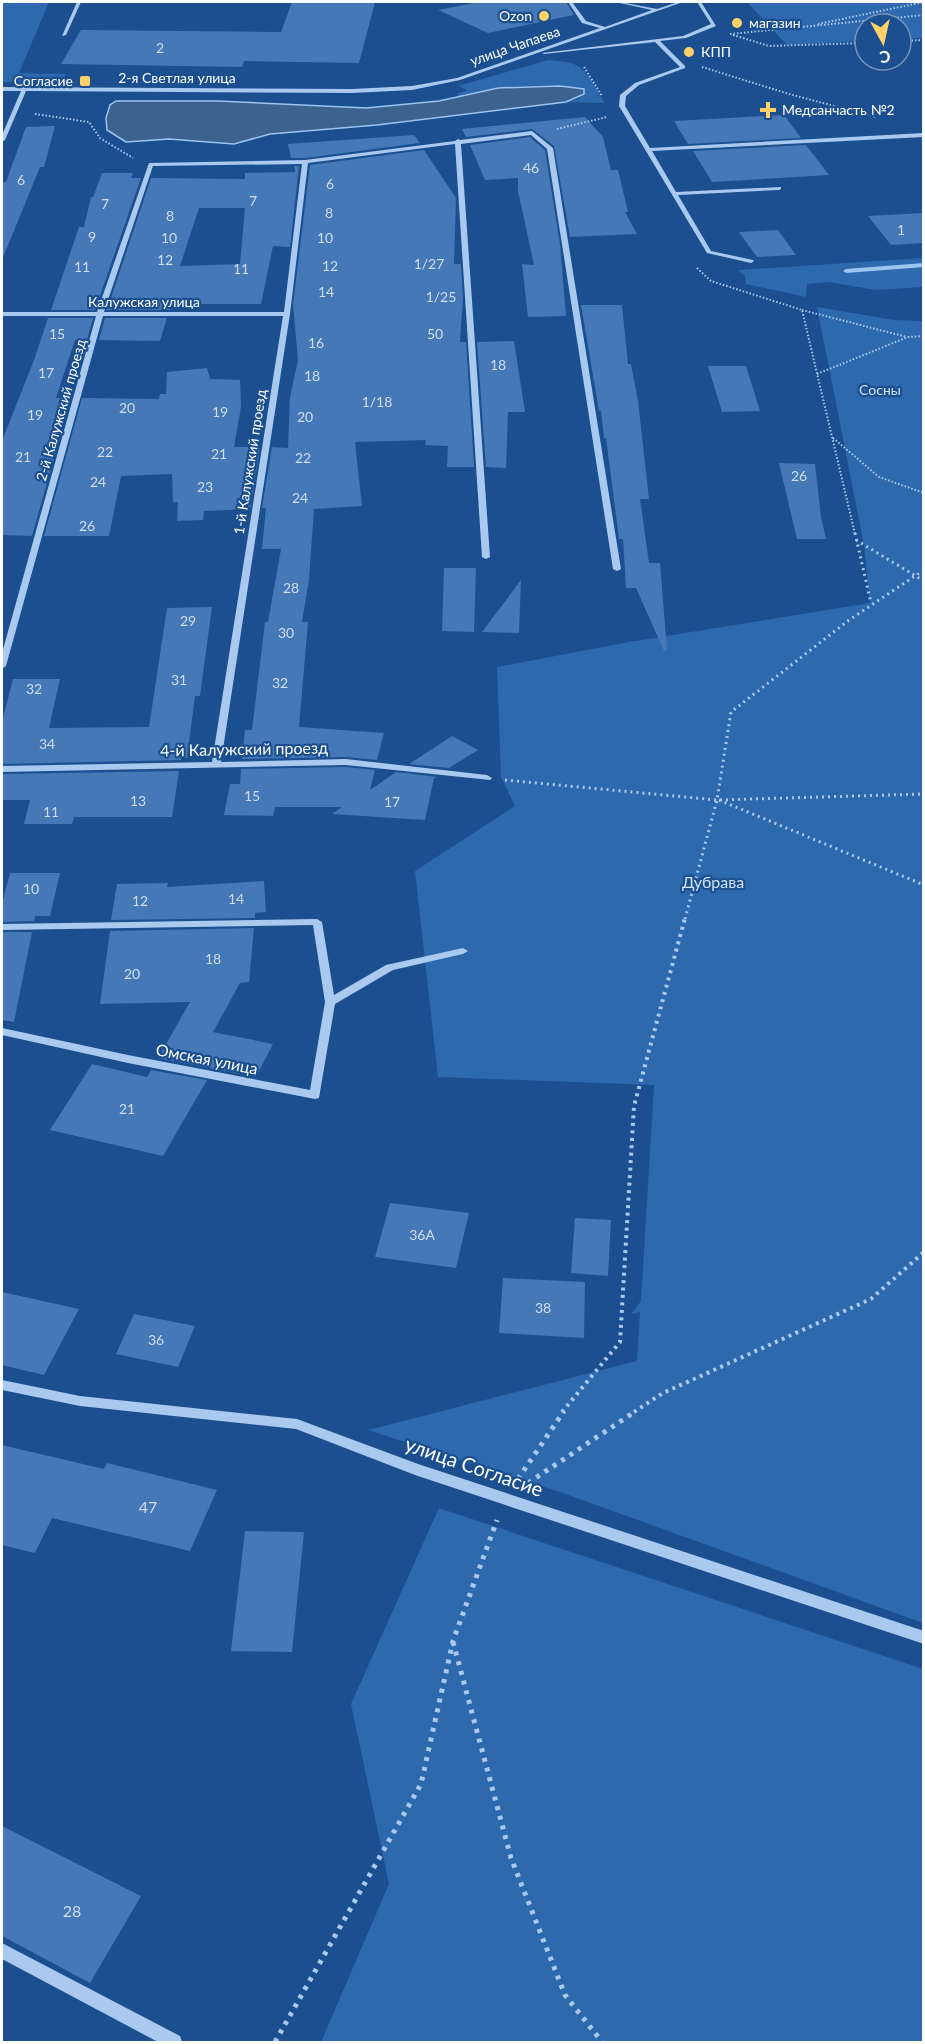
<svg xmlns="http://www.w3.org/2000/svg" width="925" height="2044" font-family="Lato,sans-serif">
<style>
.green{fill:#2e69ad}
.water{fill:#3c6290;stroke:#9cc4f0;stroke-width:1.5}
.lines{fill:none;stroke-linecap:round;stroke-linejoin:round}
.stream{fill:#9cc4f0;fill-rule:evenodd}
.building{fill:#4478b7;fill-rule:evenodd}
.path-far3{stroke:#a9c9ee;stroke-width:2;stroke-dasharray:1.5 2;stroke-linecap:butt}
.path-far2{stroke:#a9c9ee;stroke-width:3;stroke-dasharray:2 4;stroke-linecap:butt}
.path-far1{stroke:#a9c9ee;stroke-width:4;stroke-dasharray:3 4.5;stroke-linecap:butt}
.path{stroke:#a9c9ee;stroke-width:5;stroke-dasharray:4 6;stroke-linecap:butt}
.minor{fill:#a9c9ee;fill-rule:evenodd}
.poi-dot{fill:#ffd166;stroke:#1b4f8f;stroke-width:2}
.labels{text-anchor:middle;stroke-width:4.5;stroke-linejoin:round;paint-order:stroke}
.far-poi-label{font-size:14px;fill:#fff;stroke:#1b4f8f;text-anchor:start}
.far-street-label{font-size:14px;fill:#fff;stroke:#1b4f8f}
.number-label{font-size:14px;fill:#d0dded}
.far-park-label{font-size:14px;fill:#cfe3fa;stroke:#1b4f8f}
.street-label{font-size:16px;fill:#fff;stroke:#1b4f8f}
.park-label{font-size:16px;fill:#cfe3fa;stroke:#1b4f8f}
.near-number-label{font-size:16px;fill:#d0dded}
.near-street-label{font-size:20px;fill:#fff;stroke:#1b4f8f}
</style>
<rect width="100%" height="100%" fill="#1b4f8f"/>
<!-- green -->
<path class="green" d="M2 2H49L19 73 66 74 63 80 58 83 2 82Z
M747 2H923V38L901 39V24H865V41L787 45Z
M548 60C588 62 585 72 605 103L566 102 578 99 584 90C553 82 485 86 456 98L459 93 467 90 458 86Z
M923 258V287L876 290 828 282 807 284 806 297 746 284 745 276 738 270Z
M817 307 894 320 923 321V1623L563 1493 368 1430 637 1361 640 1312 631 1314 641 1301 654 1085 438 1077 415 871 515 806 501 777 497 667 629 642 870 603 864 545Z
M439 1508 923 1669V2042H321L389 1884 351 1704Z"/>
<!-- water -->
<path class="water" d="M560 86 584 89V94L566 102 377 125 270 134 234 144 169 139 126 142 107 130 106 118 110 105 116 101H218L366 108 439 101 498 88Z"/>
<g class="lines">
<!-- stream -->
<path class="stream" d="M924 263V267L846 273 843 271 846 269Z"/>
</g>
<!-- building -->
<path class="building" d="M292 2H375L359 63 244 61 242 67 61 64 81 30 281 32Z
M479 2H566L574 15 488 33 438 10Z
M784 115 801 138 688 144 674 121Z
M585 117 603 137 611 170H618L628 212H625L637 234 570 237 554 146 532 129 466 137 462 129Z
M55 126 44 167H40L2 260V182H6L26 127Z
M414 135 420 143 305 158H291L288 144Z
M530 137 545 150 560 244 566 316 528 317 522 264 534 265 518 191V178L485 180 470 145Z
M806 145 829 175 712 182 693 151Z
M424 150 456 198 454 264H461L463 298 460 342H466L474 467H447L448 446 425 445 426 440 355 442 362 506 314 509 309 579 302 622H308L299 727 384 733 377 760 346 757 242 759 245 730H252L265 622H268L281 549H262L266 508H262L272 447 288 448 290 397 298 360 293 305 310 165Z
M294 166H299L290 247 273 246 261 304H171L170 310H107L151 178 245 179V173L295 172ZM199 208H245L240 264 180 266Z
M102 173H133L131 178H141L95 310H51L79 227H84L91 197H93Z
M924 213V243L891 245 868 216Z
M778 230 796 255 757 257 739 232Z
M581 305H622L628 364H631L638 401 649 499H640L649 563H660L667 650 664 651 636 588H626L623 539H619L606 438H604L601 411H599Z
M48 318H93L87 340H75L56 398H71L32 536 2 535V441L34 360Z
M105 318H167L160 341 99 340Z
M514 341 525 412H508L506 468 486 467 477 342Z
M708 366H746L760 411 722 412Z
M207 368 210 379 240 380 241 407 234 447H260L250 509 204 511 203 520 177 521 178 502H173L172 474 121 476 109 536H44L82 398 159 399 160 394H166L167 372Z
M779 463 815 464 821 517 826 539H797Z
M444 568H476L474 632 442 631Z
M521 580 519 633 482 632Z
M212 607 200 696H195L187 758H181V760L2 764V722L13 679H60L49 728 149 727 167 608Z
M452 736 478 750 449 768 409 764Z
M346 767 375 770 370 790 396 772 437 777 434 778 425 820 332 814 342 807H275L273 816 224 815 230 784H240L241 769Z
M179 771 172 817H74L72 824H24L30 800H2V774Z
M10 873H60L50 916H35L34 921 2 922V904Z
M264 881 266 912 255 913V918L111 920 117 884 168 883 167 887Z
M254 928 249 982 240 983 213 1032 273 1044 256 1077 158 1058 190 1002 100 1004 110 931Z
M2 932H32L14 1022 2 1020Z
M92 1064 147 1077 151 1070 207 1080 163 1156 50 1130Z
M390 1203 469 1213 456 1268 375 1257Z
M575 1218 611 1220 608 1276 571 1273Z
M503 1278 585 1282 584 1338 499 1333Z
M2 1292 79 1309 44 1375 2 1365Z
M134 1314 195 1326 178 1367 116 1354Z
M2 1445 104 1469 107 1463 217 1490 190 1551 52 1518 35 1553 2 1545Z
M245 1531 304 1532 292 1652 231 1651Z
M2 1826 141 1896 90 1983 2 1936Z"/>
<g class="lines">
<!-- path-far3 -->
<path class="path-far3" d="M818 24 924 2
M730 34 924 15
M733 35 769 46 865 43
M901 41 924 40
M584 67 602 96
M702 67 789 94 876 117
M35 114 89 122 100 138 133 158
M557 129 607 117
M697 268 711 281 802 310 855 534
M802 310 907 337
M817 374 908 337 924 336
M833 438 879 477 924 493"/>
<!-- path-far2 -->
<path class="path-far2" d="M855 533 871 603
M856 540 924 581
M505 780 717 800 924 794
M719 800 924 885
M685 919 717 800 731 712 849 620 924 570"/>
<!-- path-far1 -->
<path class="path-far1" d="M562 1412 620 1342 634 1106 685 918
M634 1412 663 1393 871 1299 924 1252"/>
<!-- path -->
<path class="path" d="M518 1479 564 1411
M528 1483 636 1411
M453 1642 511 1858 565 1995 602 2042
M275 2042 421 1784 453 1641 497 1520"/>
<!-- minor -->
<path class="minor" d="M77 2H81L66 35 62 36Z
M568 2H572L586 21 605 27 652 10 620 3V2L657 9 678 2H683L460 80 412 90 352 93 26 91 5 140 2 142V135L21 91H2V87L352 89 412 86 457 78 600 28 582 23Z
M697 2H701L716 26 686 38 660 41 685 66V68L639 85 626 96 625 106 650 148 924 133V137L652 151 676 192 781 187V189L779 190 678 195 711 251 753 260 754 261 751 263 707 253 619 106 620 95 635 83 680 67 655 42 544 54 542 53 683 36 711 24Z
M532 131 553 148 621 569 617 571 613 569 547 149 531 135 461 144 490 557 486 559 482 557 455 144 308 163 290 314 221 762 346 759 487 775 492 778 490 780 346 765 2 772V766L212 762 283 316H103L6 666 2 669V653L96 316H2V312H97L149 163 305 160 455 141 458 139 460 140ZM302 164 284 312H104L153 166Z
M317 919 322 922 334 995 386 965 463 948 468 951 463 954 393 970 335 1004 319 1098 315 1099 128 1063 2 1035V1028L128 1055 310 1090 325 1002 313 925 2 930V924Z
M2 1380 80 1396 297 1419 418 1464 924 1631V1644L415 1475 296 1429 80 1406 2 1390Z
M2 1943 180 2036 182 2042H158L2 1959Z"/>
</g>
<!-- markers -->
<g class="poi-dot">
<circle cx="544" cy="16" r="6"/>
<circle cx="737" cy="23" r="6"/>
<circle cx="689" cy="52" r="6"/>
<rect x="79" y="75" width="12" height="12" rx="3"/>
<path d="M765 101h6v6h6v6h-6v6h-6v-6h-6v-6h6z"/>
</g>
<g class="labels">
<!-- far-poi labels -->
<g class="far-poi-label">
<text x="532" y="21" text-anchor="end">Ozon</text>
<text x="749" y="28">магазин</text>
<text x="701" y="57">КПП</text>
<text x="73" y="86" text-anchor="end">Согласие</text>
<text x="782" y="115">Медсанчасть №2</text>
</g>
<!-- far-street labels -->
<g class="far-street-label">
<text transform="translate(515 46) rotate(-19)" y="5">улица Чапаева</text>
<text x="177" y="83">2-я Светлая улица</text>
<text x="144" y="307">Калужская улица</text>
<text transform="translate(61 410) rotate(-74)" y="5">2-й Калужский проезд</text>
<text transform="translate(250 462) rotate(-81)" y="5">1-й Калужский проезд</text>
</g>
<!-- number labels -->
<g class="number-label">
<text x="160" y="53">2</text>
<text x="531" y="173">46</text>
<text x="21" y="185">6</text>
<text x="330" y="189">6</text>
<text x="253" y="206">7</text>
<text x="105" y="209">7</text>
<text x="329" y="218">8</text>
<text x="170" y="221">8</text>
<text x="901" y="235">1</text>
<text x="92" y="242">9</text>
<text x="169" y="243">10</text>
<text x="325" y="243">10</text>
<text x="165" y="265">12</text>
<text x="429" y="269">1/27</text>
<text x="330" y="271">12</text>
<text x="82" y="272">11</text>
<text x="241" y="274">11</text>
<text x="326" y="297">14</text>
<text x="441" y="302">1/25</text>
<text x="57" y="339">15</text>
<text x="435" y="339">50</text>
<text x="316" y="348">16</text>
<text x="498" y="370">18</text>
<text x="46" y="378">17</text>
<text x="312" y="381">18</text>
<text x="377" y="407">1/18</text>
<text x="127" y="413">20</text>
<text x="220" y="417">19</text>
<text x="35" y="420">19</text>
<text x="305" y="422">20</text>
<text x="105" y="457">22</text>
<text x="219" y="459">21</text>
<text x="23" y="462">21</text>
<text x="303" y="463">22</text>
<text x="799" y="481">26</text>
<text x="98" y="487">24</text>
<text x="205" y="492">23</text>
<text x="300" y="503">24</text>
<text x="87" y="531">26</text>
<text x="291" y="593">28</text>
<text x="188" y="626">29</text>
<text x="286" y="638">30</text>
<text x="179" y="685">31</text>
<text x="280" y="688">32</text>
<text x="34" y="694">32</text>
<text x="47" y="749">34</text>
<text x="252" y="801">15</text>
<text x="138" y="806">13</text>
<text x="392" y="807">17</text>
<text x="51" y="817">11</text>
<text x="31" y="894">10</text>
<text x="236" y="904">14</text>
<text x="140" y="906">12</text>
<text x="213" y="964">18</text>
<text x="132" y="979">20</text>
<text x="127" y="1114">21</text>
<text x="422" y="1240">36А</text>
<text x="543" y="1313">38</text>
<text x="156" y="1345">36</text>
</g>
<!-- far-park labels -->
<g class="far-park-label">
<text x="880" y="395">Сосны</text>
</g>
<!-- street labels -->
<g class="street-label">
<text transform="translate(244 749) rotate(-1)" y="6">4-й Калужский проезд</text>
<text transform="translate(207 1059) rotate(11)" y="6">Омская улица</text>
</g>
<!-- park labels -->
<g class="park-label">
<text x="713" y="888">Дубрава</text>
</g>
<!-- near-number labels -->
<g class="near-number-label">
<text x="148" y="1513">47</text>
<text x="72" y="1917">28</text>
</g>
<!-- near-street labels -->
<g class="near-street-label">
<text transform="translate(474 1467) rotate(19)" y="7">улица Согласие</text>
</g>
</g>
<!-- border -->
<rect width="925" height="2044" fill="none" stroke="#ffffff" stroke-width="6"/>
<!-- north arrow -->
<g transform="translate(883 42) rotate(172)"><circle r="28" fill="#1b4f8f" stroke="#7695bc" stroke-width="1.5"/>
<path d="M0-4.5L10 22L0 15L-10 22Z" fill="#ffd166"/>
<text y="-9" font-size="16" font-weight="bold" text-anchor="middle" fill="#ffffff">С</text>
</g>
</svg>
